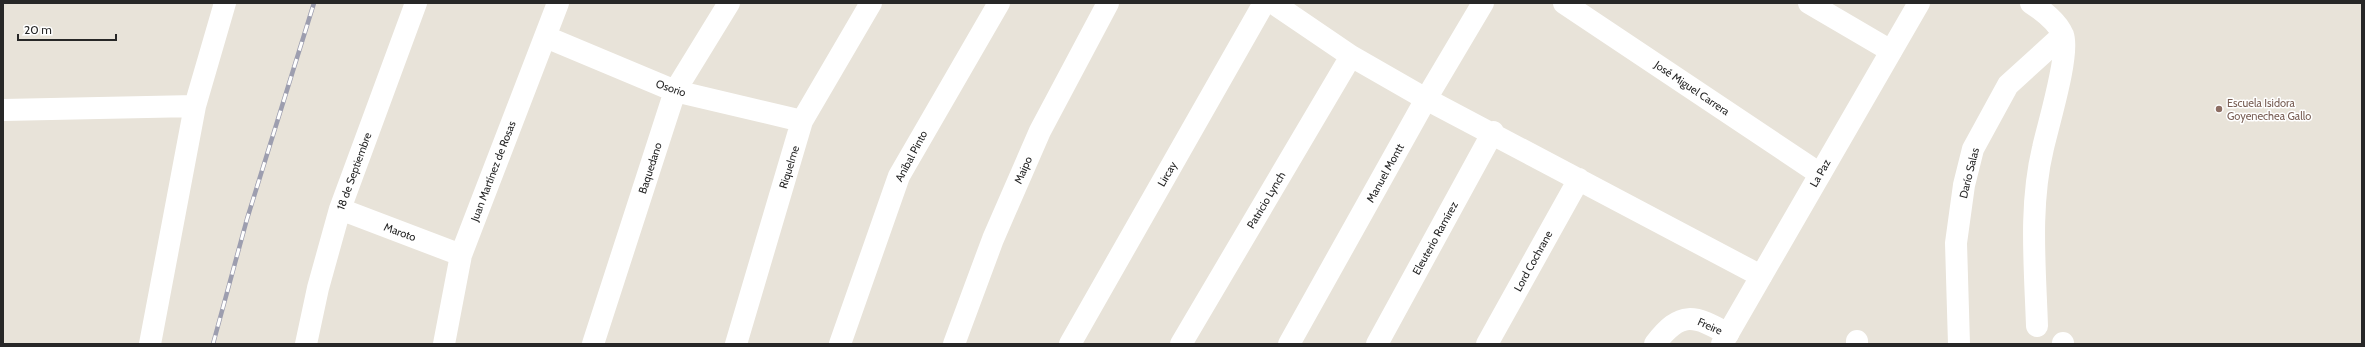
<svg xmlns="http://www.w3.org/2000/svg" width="2365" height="347" font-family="Cabin,sans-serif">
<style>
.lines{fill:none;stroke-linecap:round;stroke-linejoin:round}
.street{stroke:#fff;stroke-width:22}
.secondary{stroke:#fff;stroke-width:22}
.rail-casing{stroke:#9d9eaf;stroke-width:4.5}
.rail{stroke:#fff;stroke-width:3;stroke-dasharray:9;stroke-linecap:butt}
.education-dot{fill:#8d6e63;stroke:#fff;stroke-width:1.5}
.labels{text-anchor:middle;stroke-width:3;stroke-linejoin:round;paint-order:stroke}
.street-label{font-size:11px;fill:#272727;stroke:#fff}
.education-label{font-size:11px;fill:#785e54;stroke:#fff;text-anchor:start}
</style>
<rect width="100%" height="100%" fill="#e8e3d9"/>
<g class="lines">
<!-- street -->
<path class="street" d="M1273 3 1351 56 1426 99 1761 276
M1564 3 1820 174
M1809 3 1891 51
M2031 3C2043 11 2057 21 2063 35 2070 54 2048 125 2043 148 2029 206 2035 266 2037 326
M546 37 675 91 802 121
M3 110 195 106
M340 209 461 255
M1857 341V344
M2063 343V344
M150 344 195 106 225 3
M306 344 318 288 340 209 416 3
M444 344 461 255 558 3
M593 344 675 91 729 3
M736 344 802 121 871 3
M840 344 899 176 999 3
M954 344 993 239 1040 131 1108 3
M1070 344 1264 3
M1181 344 1351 56
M1289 344 1426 99 1483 3
M1377 344 1493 132
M1487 344 1579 179
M1655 344C1681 310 1694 315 1728 334
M1959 344 1956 243 1964 185 1973 149 2008 85 2063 35"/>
<!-- secondary -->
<path class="secondary" d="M1722 344 1919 3"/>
<!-- rail casing -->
<g class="rail-casing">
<path id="rail" d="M213 344 247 219 314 3"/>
</g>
<!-- rail -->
<use href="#rail" class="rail"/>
</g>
<!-- markers -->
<circle class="education-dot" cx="2219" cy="109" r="4"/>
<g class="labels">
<!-- street labels -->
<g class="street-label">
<text transform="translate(671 88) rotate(19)" y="4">Osorio</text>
<text transform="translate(1692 88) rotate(34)" y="4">José Miguel Carrera</text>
<text transform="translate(911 156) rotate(-62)" y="4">Aníbal Pinto</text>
<text transform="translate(789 167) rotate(-73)" y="4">Riquelme</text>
<text transform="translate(650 168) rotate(-72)" y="4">Baquedano</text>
<text transform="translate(1023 170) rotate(-67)" y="4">Maipo</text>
<text transform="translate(354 171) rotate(-70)" y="4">18 de Septiembre</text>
<text transform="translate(493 171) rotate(-69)" y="4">Juan Martínez de Rosas</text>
<text transform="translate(1385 173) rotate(-61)" y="4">Manuel Montt</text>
<text transform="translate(1820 173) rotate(-60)" y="4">La Paz</text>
<text transform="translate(1969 173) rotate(-76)" y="4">Darío Salas</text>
<text transform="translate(1167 174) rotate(-60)" y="4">Lircay</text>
<text transform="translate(1266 200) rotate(-59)" y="4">Patricio Lynch</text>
<text transform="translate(400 232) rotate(20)" y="4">Maroto</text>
<text transform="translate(1435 238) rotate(-61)" y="4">Eleuterio Ramírez</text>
<text transform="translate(1533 261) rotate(-61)" y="4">Lord Cochrane</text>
<text transform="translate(1710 326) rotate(24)" y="4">Freire</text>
</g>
<!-- education labels -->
<g class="education-label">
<text x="2227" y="107">Escuela Isidora<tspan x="2227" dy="13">Goyenechea Gallo</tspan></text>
</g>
</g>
<!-- border -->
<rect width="2365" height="347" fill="none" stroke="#272727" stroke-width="8"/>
<!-- scale -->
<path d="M18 34v6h98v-6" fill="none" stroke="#272727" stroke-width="2"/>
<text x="24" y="34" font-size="12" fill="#272727" stroke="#ffffff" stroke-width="3" paint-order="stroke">20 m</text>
</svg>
